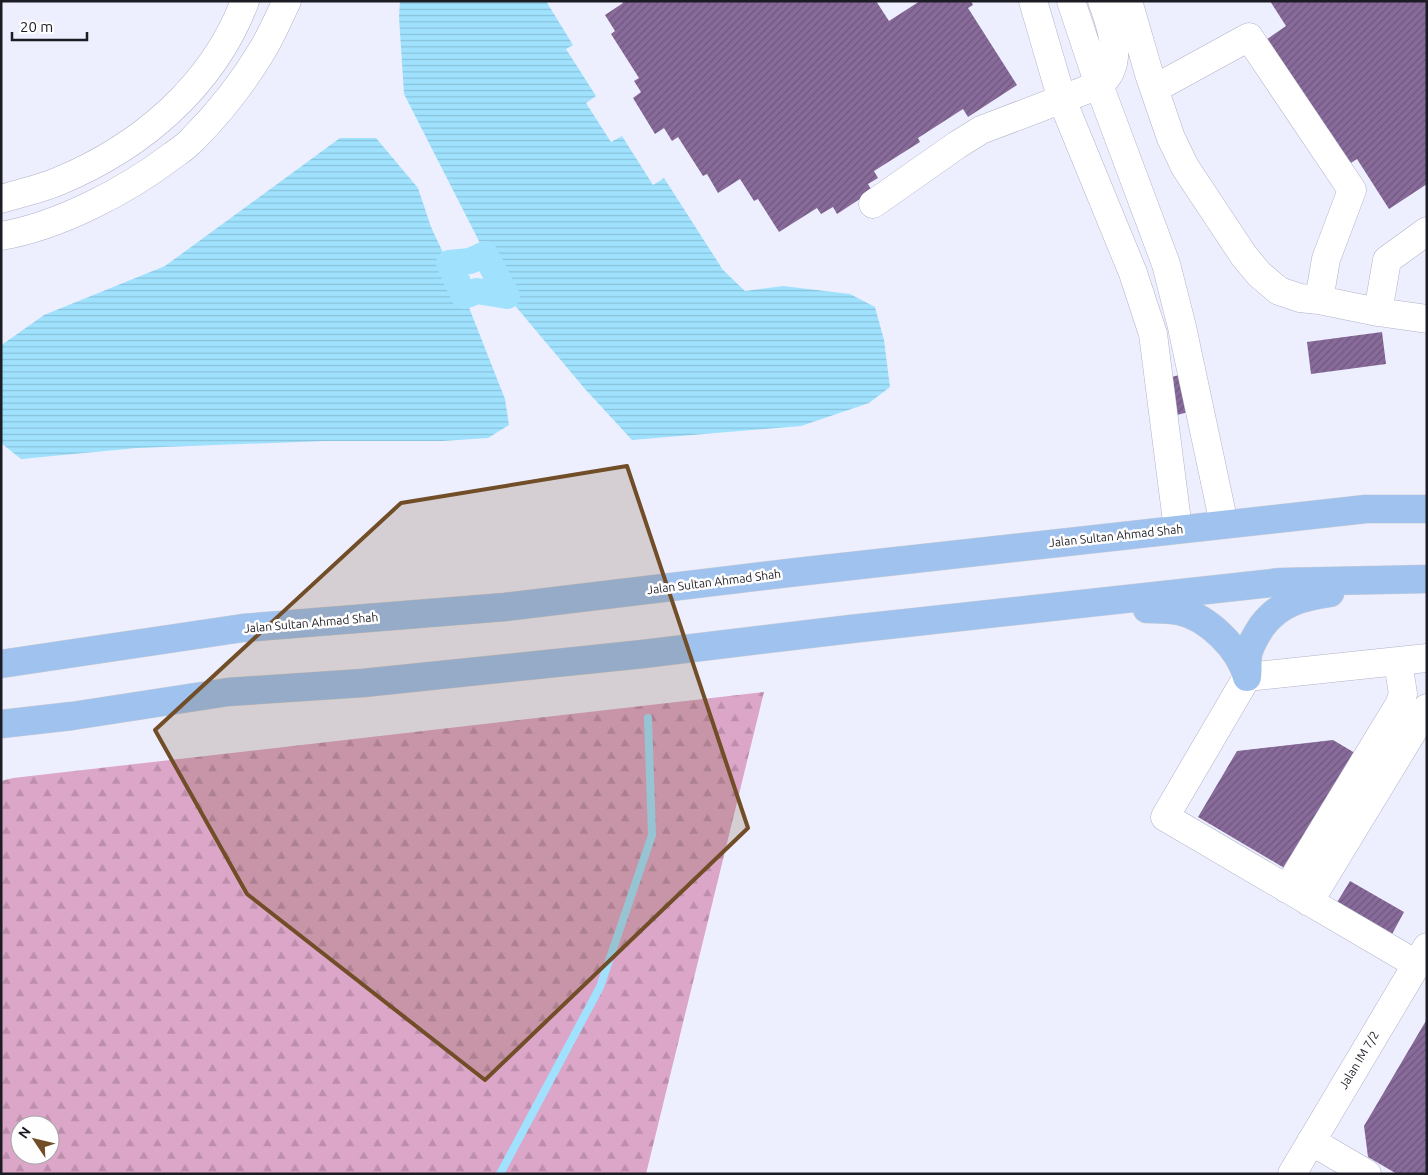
<svg xmlns="http://www.w3.org/2000/svg" width="1428" height="1175" font-family="Ubuntu,sans-serif">
<style>
.forest{fill:url(#forest-firs);fill-rule:evenodd}
.water{fill:url(#water-rules)}
.lines{fill:none;stroke-linecap:round;stroke-linejoin:round}
.stream{stroke:#a0e2fe;stroke-width:8}
.canal{stroke:#a0e2fe;stroke-width:26}
.building{fill:url(#building-hatch)}
.minor-casing{stroke:#b1b2c9;stroke-width:29}
.major-casing{stroke:#d2d2d3;stroke-width:29}
.minor{stroke:#fff;stroke-width:28}
.major{stroke:#9fc2ef;stroke-width:28}
.marked{fill:#714e27;fill-opacity:0.2;stroke:#714e27;stroke-width:4;stroke-linejoin:round}
.labels{text-anchor:middle;stroke-width:5;stroke-linejoin:round;paint-order:stroke}
.street-label{font-size:12px;fill:#1c1c25;stroke:#fefefe}
</style>
<defs>
<pattern id="forest-firs" width="22" height="20" patternUnits="userSpaceOnUse" patternTransform="scale(1.25)"><rect width="22" height="20" fill="#dca6c8"/><path d="M5 1l3.5 6h-7zM16 11l3.5 6h-7z" fill="#bc8eac"/></pattern>
<pattern id="water-rules" width="6" height="5" patternUnits="userSpaceOnUse" patternTransform="scale(1.25)"><rect width="6" height="5" fill="#a0e2fe"/><path d="M0 2.5h6" fill="none" stroke="#89c1da"/></pattern>
<pattern id="building-hatch" width="6" height="6" patternUnits="userSpaceOnUse" patternTransform="scale(1.25)"><rect width="6" height="6" fill="#886b9a"/><path d="M-1 1l2-2M0 6l6-6M5 7l2-2" fill="none" stroke="#6e577d"/></pattern>
</defs>
<rect width="100%" height="100%" fill="#eeeffe"/>
<!-- forest -->
<path class="forest" d="M764 692 646 1174H1V781L13 778ZM20 1125H50V1155H20Z"/>
<!-- water -->
<path class="water" d="M400 1H546L573 45 566 49 596 96 586 103 611 142 622 136 653 185 664 178 723 270 745 291 783 286 850 294 875 307 884 340 890 387 869 403 801 426 632 440 585 389 507 296 404 94 399 17Z
M340 138H376L418 188 431 227 470 310 505 399 509 425 488 438 442 441H325L137 448 21 459 1 443V346L3 344 44 315 165 266Z"/>
<g class="lines">
<!-- stream -->
<path class="stream" d="M500 1174 600 987 652 835 648 718"/>
<!-- canal -->
<path class="canal" d="M485 254 507 296 477 291 464 296 449 263 470 261Z"/>
</g>
<!-- building -->
<path class="building" d="M622 1H876L889 21 920 1H971L973 5 968 8 1017 85 968 117 963 109 918 138 920 142 874 171 878 178 868 184 872 191 837 214 833 207 821 214 817 208 779 232 758 199 754 201 740 179 718 193 707 174 703 176 678 137 672 141 664 128 655 134 633 98 641 92 634 81 639 78 611 34 615 31 605 15 623 3Z
M1270 1H1427V184L1389 209 1357 159 1335 173 1254 48 1286 26Z
M1382 332 1386 364 1311 374 1307 342Z
M1180 375 1188 412 1170 417 1162 379Z
M1333 740 1360 756 1291 872 1198 817 1237 751Z
M1350 881 1404 912 1391 936 1336 904Z
M1427 1019V1174H1397L1368 1157 1364 1126Z"/>
<g class="lines">
<!-- minor casing -->
<g class="minor-casing">
<path id="minor" d="M1033 1 1062 100 1133 273 1153 334 1178 529
M1071 1 1099 85 1166 264 1182 327 1224 524
M1128 1 1150 77 1171 138 1185 167 1244 256 1259 274 1279 291 1300 298 1319 300 1378 312 1427 319
M1154 89 1249 37 1352 190 1326 259 1319 300
M1 199C20 193 41 189 59 181 141 147 213 86 245 1
M873 204 957 145 981 130 1099 85C1125 65 1112 28 1102 1
M1 236C59 226 126 191 172 156 179 151 187 146 193 139 219 113 244 81 263 49 272 34 279 17 287 1
M1378 312 1387 260 1427 231
M1287 889 1399 705 1403 694 1398 662
M1309 902 1427 708
M1416 964 1165 817 1247 677 1427 658
M1311 1141 1367 1174
M1292 1174 1427 947"/>
</g>
<!-- major casing -->
<g class="major-casing">
<path id="major" d="M1147 609C1158 609 1169 609 1179 611 1208 617 1240 649 1247 677
M1 664 243 628 505 607 797 572 1366 509H1427
M1247 677C1248 670 1247 661 1248 654 1251 643 1256 635 1262 626 1280 602 1303 597 1330 593
M1 724 72 716 228 692 363 683 643 654 851 629 1281 582 1427 579"/>
</g>
<!-- minor -->
<use href="#minor" class="minor"/>
<!-- major -->
<use href="#major" class="major"/>
</g>
<!-- marked area -->
<path class="marked" d="M627 466 748 828 485 1080 247 894 155 730 401 503Z"/>
<g class="labels">
<!-- street labels -->
<g class="street-label">
<text transform="translate(1116 536) rotate(-6)" y="4">Jalan Sultan Ahmad Shah</text>
<text transform="translate(714 582) rotate(-7)" y="4">Jalan Sultan Ahmad Shah</text>
<text transform="translate(311 623) rotate(-5)" y="4">Jalan Sultan Ahmad Shah</text>
<text transform="translate(1359 1060) rotate(-59)" y="4">Jalan IM 7/2</text>
</g>
</g>
<!-- border -->
<rect width="1428" height="1175" fill="none" stroke="#1c1c25" stroke-width="5"/>
<!-- north arrow -->
<g transform="translate(35 1140) rotate(305)"><circle r="24" fill="#fefefe" stroke="#a4a4a7"/>
<path d="M0-4L9 19L0 12L-9 19Z" fill="#714e27"/>
<text y="-8" font-size="14" font-weight="bold" text-anchor="middle" fill="#1c1c25">N</text>
</g>
<!-- scale -->
<path d="M12 32v8h75v-8" fill="none" stroke="#1c1c25" stroke-width="2.5"/>
<text x="20" y="32" font-size="15" fill="#1c1c25" stroke="#fefefe" stroke-width="4" paint-order="stroke">20 m</text>
</svg>
